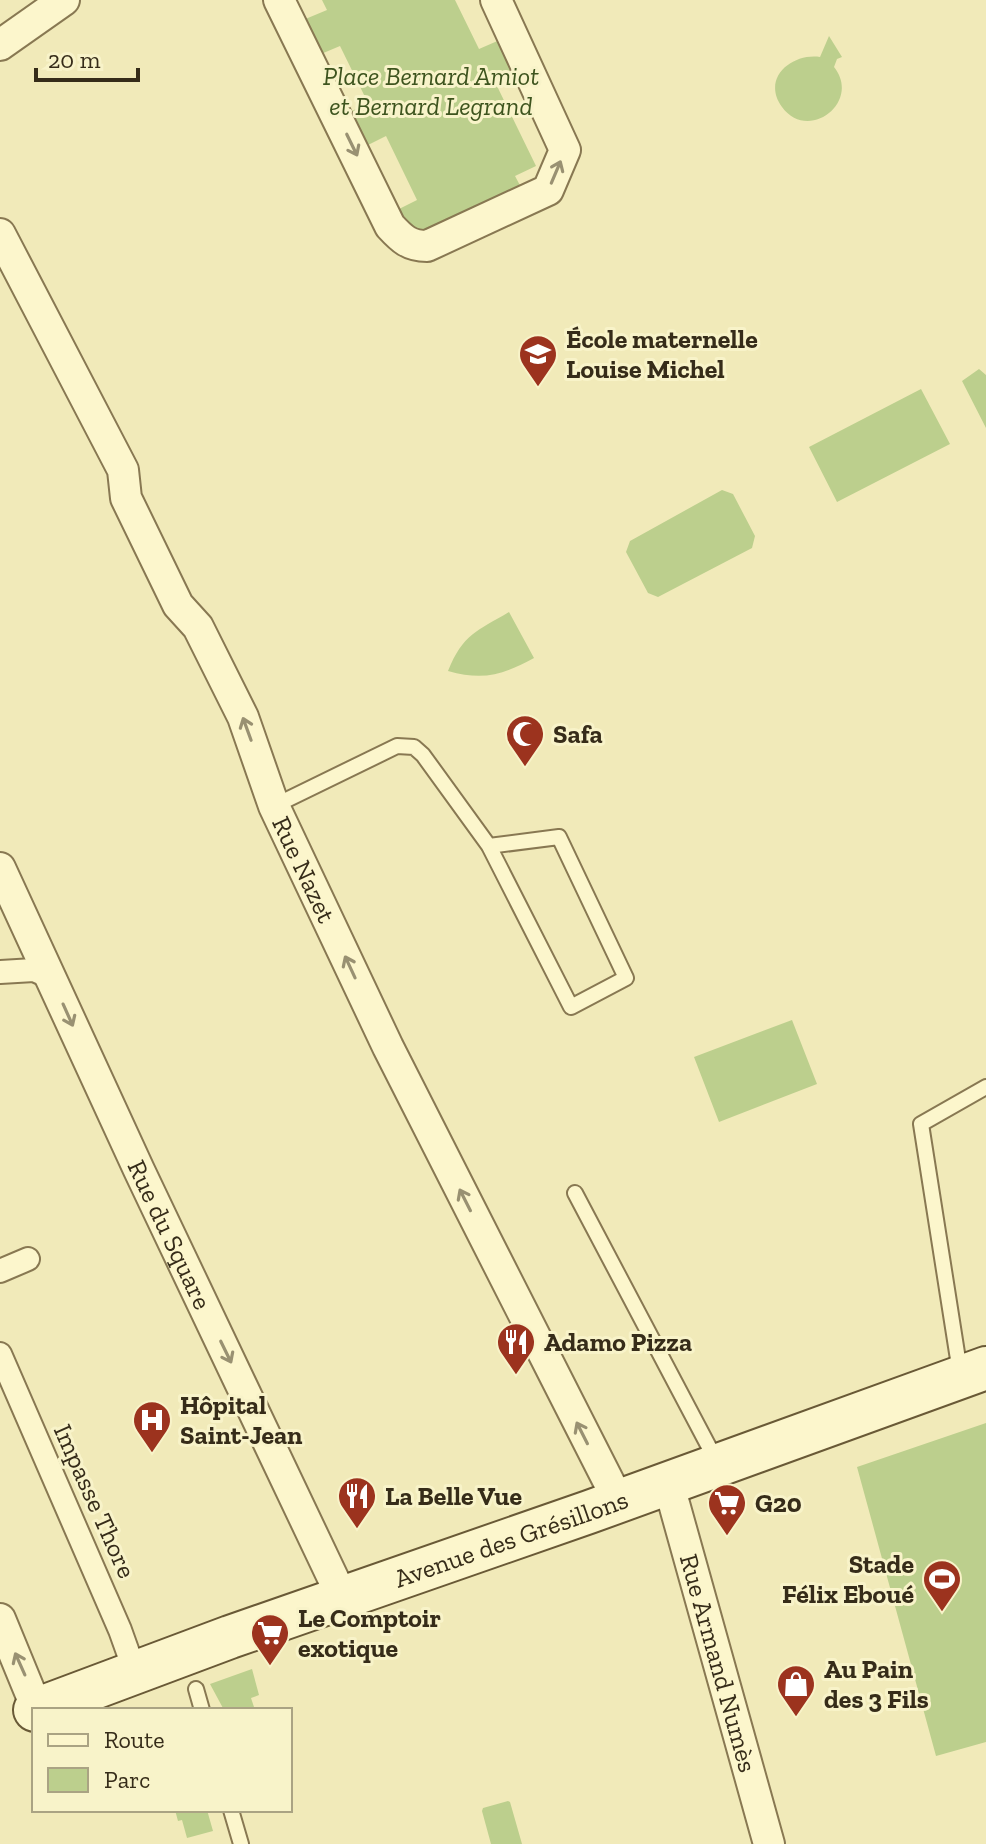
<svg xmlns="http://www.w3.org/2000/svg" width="986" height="1844" font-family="'Zilla Slab',serif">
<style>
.green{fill:#bccf8d}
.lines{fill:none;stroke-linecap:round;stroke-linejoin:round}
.service-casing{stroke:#887852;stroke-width:18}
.pedestrian-casing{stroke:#887852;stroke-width:26}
.minor-casing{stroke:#887852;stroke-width:34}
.secondary-casing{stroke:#695936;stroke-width:46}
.service{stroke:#fcf6cc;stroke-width:14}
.pedestrian{stroke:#fcf6cc;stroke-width:22}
.minor{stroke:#fcf6cc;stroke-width:30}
.secondary{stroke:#fcf6cc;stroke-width:42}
.oneway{stroke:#999172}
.labels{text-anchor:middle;stroke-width:6;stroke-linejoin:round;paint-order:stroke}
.park-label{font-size:26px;font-style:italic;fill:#3d541e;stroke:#f8f3c9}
.poi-label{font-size:26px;font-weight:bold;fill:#362c19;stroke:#f8f3c9;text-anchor:start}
.street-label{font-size:26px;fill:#362c19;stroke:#f8f3c9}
</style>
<rect width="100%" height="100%" fill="#f1eab9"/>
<!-- green -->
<path class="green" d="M322 0H455L479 49 502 39 519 72 496 84 536 166 515 176 523 191 432 236 406 226 395 211 417 200 386 136 364 147 348 113 368 103 340 46 321 54 303 20 327 10Z
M829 36 842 57 837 59 834 67C862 102 808 143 782 107 761 78 792 53 820 57Z
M979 369 986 375V428L962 381Z
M921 389 950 444 837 502 809 447Z
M722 490 733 494 755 536 752 548 658 597 648 593 626 552 630 541Z
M509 612 534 658C502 675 484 681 448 671 463 634 477 631 509 612Z
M792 1020 817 1084 719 1122 694 1057Z
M986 1423V1742L936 1756 857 1467Z
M252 1669 259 1695 251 1698 255 1710H224L210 1684Z
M508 1801 510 1802 522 1844H491L482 1811 483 1808Z
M175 1810H207L213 1831 187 1838 182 1820 178 1821Z"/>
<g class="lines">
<!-- service casing -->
<g class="service-casing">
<path id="service" d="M274 806 397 746 414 747 423 755 489 846 571 1007 626 978 559 837 489 846
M575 1193 718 1464
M960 1372 921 1124 986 1087
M196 1689 202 1710
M231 1810 241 1844"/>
</g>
<!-- pedestrian casing -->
<g class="pedestrian-casing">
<path id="pedestrian" d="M0 972 34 970 52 978
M0 1271 28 1259
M0 1354 120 1630 135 1672"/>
</g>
<!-- minor casing -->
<g class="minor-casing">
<g id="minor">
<path d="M279 0 390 226C402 239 409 246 427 246L548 190 565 150 496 0"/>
<path d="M0 45 64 0"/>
<path id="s1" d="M0 234 123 470 126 498 178 605 198 627 243 717 274 806 388 1047 619 1502"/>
<path id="s2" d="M0 868 139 1170 342 1597"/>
<path id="s3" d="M668 1482 769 1844"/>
<path d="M0 1619 37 1709"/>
</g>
</g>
<!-- secondary casing -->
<g class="secondary-casing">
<g id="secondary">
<path id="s4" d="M35 1710 230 1637 589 1512 986 1368"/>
</g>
</g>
<!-- service -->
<use href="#service" class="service"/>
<!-- pedestrian -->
<use href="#pedestrian" class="pedestrian"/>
<!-- minor -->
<use href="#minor" class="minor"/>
<!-- secondary -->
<use href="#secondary" class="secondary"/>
</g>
<!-- one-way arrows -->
<defs><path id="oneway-shaft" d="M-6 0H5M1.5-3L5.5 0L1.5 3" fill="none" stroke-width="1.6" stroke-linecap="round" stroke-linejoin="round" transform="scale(2)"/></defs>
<g class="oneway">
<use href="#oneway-shaft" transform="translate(352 145) rotate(64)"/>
<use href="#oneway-shaft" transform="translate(556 172) rotate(-67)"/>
<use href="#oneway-shaft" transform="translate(247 729) rotate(-110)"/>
<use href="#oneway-shaft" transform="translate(350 967) rotate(-115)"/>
<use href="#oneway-shaft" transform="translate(68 1015) rotate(66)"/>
<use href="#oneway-shaft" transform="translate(465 1200) rotate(-117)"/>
<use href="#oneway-shaft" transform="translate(226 1352) rotate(64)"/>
<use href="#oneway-shaft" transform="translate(582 1433) rotate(-117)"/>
<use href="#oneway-shaft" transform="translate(20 1664) rotate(-114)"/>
</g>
<!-- icons -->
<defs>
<g id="school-pin" transform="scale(2)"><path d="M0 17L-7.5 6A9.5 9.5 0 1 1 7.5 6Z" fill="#9c331e" stroke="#f8f3c9"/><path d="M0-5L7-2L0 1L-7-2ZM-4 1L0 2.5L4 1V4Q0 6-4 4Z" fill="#fff"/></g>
<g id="mosque-pin" transform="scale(2)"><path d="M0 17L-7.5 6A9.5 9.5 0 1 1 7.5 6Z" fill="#9c331e" stroke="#f8f3c9"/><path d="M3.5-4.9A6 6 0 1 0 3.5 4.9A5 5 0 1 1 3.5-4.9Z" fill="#fff"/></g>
<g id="restaurant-pin" transform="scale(2)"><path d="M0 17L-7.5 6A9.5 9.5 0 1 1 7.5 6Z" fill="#9c331e" stroke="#f8f3c9"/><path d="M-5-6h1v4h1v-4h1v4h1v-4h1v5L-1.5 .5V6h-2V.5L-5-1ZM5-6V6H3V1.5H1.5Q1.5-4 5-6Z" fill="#fff"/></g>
<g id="hospital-pin" transform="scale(2)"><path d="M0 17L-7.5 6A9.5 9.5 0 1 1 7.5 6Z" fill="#9c331e" stroke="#f8f3c9"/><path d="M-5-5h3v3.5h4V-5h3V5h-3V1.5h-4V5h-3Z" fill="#fff"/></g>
<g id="supermarket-pin" transform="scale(2)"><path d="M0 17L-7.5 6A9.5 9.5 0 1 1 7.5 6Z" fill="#9c331e" stroke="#f8f3c9"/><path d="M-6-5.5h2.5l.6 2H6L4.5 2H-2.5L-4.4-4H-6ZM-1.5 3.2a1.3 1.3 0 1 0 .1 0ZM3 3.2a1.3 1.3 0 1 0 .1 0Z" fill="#fff"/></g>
<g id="stadium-pin" transform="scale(2)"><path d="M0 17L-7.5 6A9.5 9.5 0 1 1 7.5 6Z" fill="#9c331e" stroke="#f8f3c9"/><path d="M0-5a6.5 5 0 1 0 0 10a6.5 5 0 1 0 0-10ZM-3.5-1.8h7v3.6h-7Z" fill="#fff"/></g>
<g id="shop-pin" transform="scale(2)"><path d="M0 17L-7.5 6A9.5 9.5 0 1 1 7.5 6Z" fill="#9c331e" stroke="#f8f3c9"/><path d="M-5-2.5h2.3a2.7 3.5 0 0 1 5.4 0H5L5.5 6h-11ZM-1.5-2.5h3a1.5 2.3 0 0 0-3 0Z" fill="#fff"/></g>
</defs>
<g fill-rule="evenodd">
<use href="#school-pin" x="538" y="354"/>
<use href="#mosque-pin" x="525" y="734"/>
<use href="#restaurant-pin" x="516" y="1342"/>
<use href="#hospital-pin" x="152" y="1420"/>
<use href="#restaurant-pin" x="357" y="1496"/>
<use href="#supermarket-pin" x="727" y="1503"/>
<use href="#stadium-pin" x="942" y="1579"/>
<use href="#supermarket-pin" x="270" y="1633"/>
<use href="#shop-pin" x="796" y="1684"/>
</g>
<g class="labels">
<!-- park labels -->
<g class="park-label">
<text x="431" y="85">Place Bernard Amiot<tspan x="431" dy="30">et Bernard Legrand</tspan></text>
</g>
<!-- poi labels -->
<g class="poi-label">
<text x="566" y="348">École maternelle<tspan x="566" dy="30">Louise Michel</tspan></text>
<text x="553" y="743">Safa</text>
<text x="544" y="1351">Adamo Pizza</text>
<text x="180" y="1414">Hôpital<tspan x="180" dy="30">Saint-Jean</tspan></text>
<text x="385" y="1505">La Belle Vue</text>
<text x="755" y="1512">G20</text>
<text x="914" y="1573" text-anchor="end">Stade<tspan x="914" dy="30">Félix Eboué</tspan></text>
<text x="298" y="1627">Le Comptoir<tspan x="298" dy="30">exotique</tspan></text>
<text x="824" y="1678">Au Pain<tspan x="824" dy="30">des 3 Fils</tspan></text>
</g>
<!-- street labels -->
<g class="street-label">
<text dy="9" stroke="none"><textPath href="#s1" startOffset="708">Rue Nazet</textPath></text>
<text dy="9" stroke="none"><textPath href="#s2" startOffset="404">Rue du Square</textPath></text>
<text transform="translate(95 1501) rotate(66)" y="9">Impasse Thore</text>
<text dy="9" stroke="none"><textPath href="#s4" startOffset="506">Avenue des Grésillons</textPath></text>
<text dy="9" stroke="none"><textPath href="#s3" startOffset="188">Rue Armand Numès</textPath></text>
</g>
</g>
<!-- legend -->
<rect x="32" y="1708" width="260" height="104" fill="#f8f3c9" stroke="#aaa383" stroke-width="2"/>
<rect x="48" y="1734" width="40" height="12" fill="#fcf6cc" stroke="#aaa383" stroke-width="2"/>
<text x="104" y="1748" font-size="24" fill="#362c19">Route</text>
<rect x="48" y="1768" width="40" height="24" fill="#bccf8d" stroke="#aaa383" stroke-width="2"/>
<text x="104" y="1788" font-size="24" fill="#362c19">Parc</text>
<!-- scale -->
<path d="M36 68v12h102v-12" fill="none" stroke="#362c19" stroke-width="4"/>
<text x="48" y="68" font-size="24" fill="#362c19" stroke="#f8f3c9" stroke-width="6" paint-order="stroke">20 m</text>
</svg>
